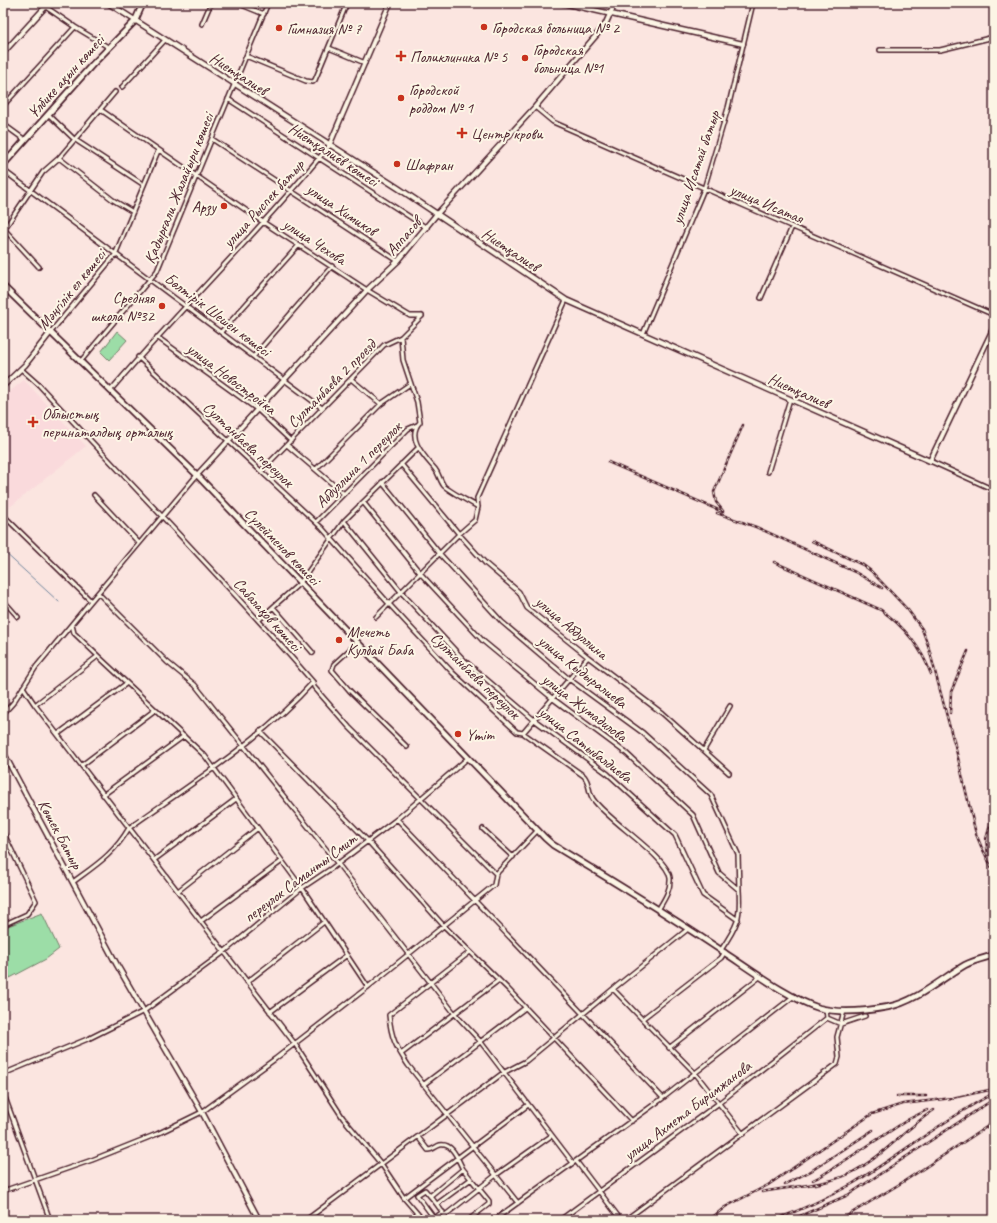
<svg xmlns="http://www.w3.org/2000/svg" width="997" height="1223" font-family="Caveat,sans-serif">
<style>
.built{fill:#fadadc}
.green{fill:#9cdda7;stroke:#737e69}
.lines{fill:none;stroke-linecap:round;stroke-linejoin:round}
.stream{stroke:#6f849c;stroke-width:1}
.minor-casing{stroke:#4a1f2b;stroke-width:6}
.tertiary-casing{stroke:#4a1f2b;stroke-width:7}
.secondary-casing{stroke:#4a1f2b;stroke-width:8}
.minor{stroke:#fcf5e5;stroke-width:3}
.tertiary{stroke:#fcf5e5;stroke-width:4}
.secondary{stroke:#fcf5e5;stroke-width:4.5}
.rail-casing{stroke:#4a1f2b;stroke-width:2.5}
.rail{stroke:#fcf5e5;stroke-width:1;stroke-dasharray:3;stroke-linecap:butt}
.poi-dot{fill:#c8321e;stroke:#fcf5e5;stroke-width:1.5}
.labels{text-anchor:middle;stroke-width:4;stroke-linejoin:round;paint-order:stroke}
.poi-label{font-size:16px;fill:#4a1f2b;stroke:#fcf5e5;text-anchor:start}
.street-label{font-size:16px;fill:#4a1f2b;stroke:#fcf5e5}
</style>
<rect width="100%" height="100%" fill="#fbe5e0"/>
<filter id="ink" filterUnits="userSpaceOnUse"><feTurbulence type="fractalNoise" baseFrequency=".025" numOctaves="2"/><feDisplacementMap in="SourceGraphic" scale="8" xChannelSelector="R" yChannelSelector="G"/><feConvolveMatrix kernelMatrix="1 2 1 2 8 2 1 2 1" color-interpolation-filters="sRGB"/></filter>
<g filter="url(#ink)">
<!-- built -->
<path class="built" d="M24 380 86 446 10 507 3 500V397Z"/>
<!-- green -->
<path class="green" d="M117 331 127 340 109 360 101 352Z
M42 913 59 949 46 959 10 978 3 964V928Z"/>
<g class="lines">
<!-- stream -->
<path class="stream" d="M3 551 59 602"/>
<!-- minor casing -->
<g class="minor-casing">
<path id="minor" d="M40 3 75 27 108 47
M237 3 264 14
M202 24 211 3
M329 48 365 63
M880 50H940L994 37
M246 56 306 81 313 82 315 80 347 3
M122 87 165 40
M228 99 427 228
M3 106 75 27
M535 107 553 122 994 315
M101 110 263 222 367 290 410 316H422
M48 114 74 139 144 185
M3 124 25 140
M212 139 398 261
M59 158 113 200 133 212
M3 170 322 408
M4 229 39 267
M3 231 43 172 59 158 115 92
M761 298 792 227
M221 332 299 245
M50 333 115 255 158 151
M643 334 704 189 728 108 753 3
M3 336V340
M157 337 258 410 291 441
M401 337 403 360 417 402 420 422C405 438 426 458 435 469 439 474 440 481 444 486 449 491 470 502 478 507
M254 356 332 266
M138 357 322 528 390 605 453 673 517 732 523 733 584 776C590 783 588 792 593 799 607 820 668 857 670 878 671 890 664 900 658 910
M80 362 157 271 268 3
M21 369 39 385C130 484 225 580 313 682L314 687 349 727 496 874
M351 379 381 404
M110 391C181 308 260 231 329 146
M287 445 343 493
M930 461 994 490
M401 464 459 534 486 564 519 592 527 608 588 657 662 713 729 773
M316 469 381 404 410 384
M261 471 384 345 401 337 422 316
M768 472 790 399
M382 482 440 554 502 622 569 679 643 733 711 795 738 854 739 890
M94 495 139 543
M363 502 421 574 483 641 552 698 626 753 693 815 719 873 739 890C741 919 737 926 721 950
M3 515 91 601 197 475
M344 521 402 593 465 661 533 719 608 774 675 835 703 895 738 920
M316 522 408 429 417 425
M98 593 167 662 195 685 338 864 455 1014 480 1041 573 1163
M3 600 18 617
M273 607 300 583 344 521 418 448
M376 617 459 534 475 520 478 507 477 498 566 300
M259 620 273 607 313 653
M72 625 74 633 98 656
M357 643 334 664 332 670 350 691 407 747
M23 687 35 705
M3 714 13 703 36 667 91 601
M260 731 366 839 443 925 508 989 632 1121
M523 733 588 657
M58 734 127 683
M704 750 730 706
M82 765 155 710
M103 795 184 736
M397 819 663 1098
M483 829 513 857
M3 832 36 901 27 914 3 925
M154 860 236 799
M73 882C96 865 114 854 129 828 192 783 261 740 313 682
M178 891 258 828
M201 921 282 861
M470 952 389 1015C391 1038 396 1047 408 1065L518 1203
M725 952 721 958 642 1019 695 1073 743 1134
M247 982 324 922
M368 987 302 888 205 756 98 656 35 705 295 1044 343 1118 382 1165 404 1198 423 1220
M613 989 688 929
M826 1009 827 1018 841 1024 865 1016
M270 1012 347 955
M669 1048 761 976
M401 1054 499 980
M3 1074 90 1038 144 1011 224 952 302 888 332 868 397 819 468 758
M423 1085 525 1008
M3 1092 50 1220
M418 1137 428 1150C433 1150 436 1146 440 1145 454 1143 458 1161 463 1169
M576 1161 621 1220
M471 1179 489 1201V1204L471 1218 473 1220
M3 1191 92 1160 157 1134 202 1112 275 1059 368 987 494 885 496 874 537 831
M430 1196 463 1169 471 1179 437 1204
M404 1198 528 1105
M443 1212 434 1218 417 1195 425 1190C432 1198 439 1206 444 1215
M306 1220 503 1073 526 1061 613 989 642 1019
M439 1220 496 1175 551 1136
M494 1220 663 1098 794 996
M560 1220 719 1103 827 1018
M625 1220 837 1064 839 1057 837 1037 844 1011"/>
</g>
<!-- tertiary casing -->
<g class="tertiary-casing">
<path id="tertiary" d="M108 3 398 188 566 300 930 461 994 327
M563 3 743 44
M3 53 49 3
M329 146 390 3
M3 386 25 365 50 333
M197 475 367 290 398 261 436 215 535 107 605 25 615 3
M3 752 117 965 202 1112 259 1220"/>
</g>
<!-- secondary casing -->
<g class="secondary-casing">
<path id="secondary" d="M3 165 92 65 135 21 143 3
M3 286 197 475 545 838 553 845C611 880 669 915 725 953 751 970 790 999 819 1008 841 1014 866 1011 888 1007 917 1001 941 979 965 965 974 960 985 958 994 955"/>
</g>
<!-- minor -->
<use href="#minor" class="minor"/>
<!-- tertiary -->
<use href="#tertiary" class="tertiary"/>
<!-- secondary -->
<use href="#secondary" class="secondary"/>
<!-- rail casing -->
<g class="rail-casing">
<path id="rail" d="M608 462 723 512
M723 511 716 502 714 492 743 425
M717 513 756 527 855 572 882 588
M812 541 863 565 871 571 908 610 922 629 928 645 954 743
M774 562 881 610C905 627 921 647 931 674
M950 713 951 692 968 651
M953 737 976 834 981 846 994 872
M988 855 986 839 994 811
M897 1096H926
M813 1180 821 1176 909 1119 927 1110
M785 1184 811 1171 873 1130
M762 1192C791 1186 825 1186 851 1173 883 1157 905 1129 934 1110
M709 1220 725 1207 768 1185 872 1114 903 1104 952 1098 994 1089
M774 1220C801 1210 827 1198 852 1184 900 1155 944 1119 994 1093
M791 1220 848 1195 994 1099
M840 1220 903 1182 994 1122"/>
</g>
<!-- rail -->
<use href="#rail" class="rail"/>
</g>
</g>
<!-- markers -->
<g class="poi-dot">
<circle cx="484" cy="27" r="4"/>
<circle cx="279" cy="28" r="4"/>
<path d="M399 50h4v4h4v4h-4v4h-4v-4h-4v-4h4z"/>
<circle cx="525" cy="58" r="4"/>
<circle cx="401" cy="98" r="4"/>
<path d="M460 127h4v4h4v4h-4v4h-4v-4h-4v-4h4z"/>
<circle cx="397" cy="164" r="4"/>
<circle cx="224" cy="206" r="4"/>
<circle cx="162" cy="306" r="4"/>
<path d="M31 416h4v4h4v4h-4v4h-4v-4h-4v-4h4z"/>
<circle cx="339" cy="640" r="4"/>
<circle cx="458" cy="734" r="4"/>
</g>
<g class="labels">
<!-- poi labels -->
<g class="poi-label">
<text x="492" y="33">Городская больница № 2</text>
<text x="287" y="34">Гимназия № 7</text>
<text x="533" y="55">Городская<tspan x="533" dy="18">больница №1</tspan></text>
<text x="410" y="62">Поликлиника № 5</text>
<text x="409" y="95">Городской<tspan x="409" dy="18">роддом № 1</tspan></text>
<text x="471" y="139">Центр крови</text>
<text x="405" y="170">Шафран</text>
<text x="216" y="212" text-anchor="end">Арзу</text>
<text x="154" y="303" text-anchor="end">Средняя<tspan x="154" dy="18">школа №32</tspan></text>
<text x="42" y="419">Облыстық<tspan x="42" dy="18">перинаталдық орталық</tspan></text>
<text x="347" y="637">Мечеть<tspan x="347" dy="18">Кулбай Баба</tspan></text>
<text x="466" y="740">Ymiт</text>
</g>
<!-- street labels -->
<g class="street-label">
<text transform="translate(239 73) rotate(33)" y="6">Ниетқалиев</text>
<text transform="translate(65 76) rotate(-48)" y="6">Ұлбике ақын көшесі</text>
<text transform="translate(334 154) rotate(33)" y="6">Ниетқалиев көшесі</text>
<text transform="translate(695 167) rotate(-71)" y="6">улица Исатай батыр</text>
<text transform="translate(178 188) rotate(-68)" y="6">Қадырғали Жалайыри көшесі</text>
<text transform="translate(263 203) rotate(-48)" y="6">улица Рыспек батыр</text>
<text transform="translate(767 203) rotate(23)" y="6">улица Исатая</text>
<text transform="translate(342 209) rotate(34)" y="6">улица Химиков</text>
<text transform="translate(403 236) rotate(-49)" y="6">Аппасов</text>
<text transform="translate(315 241) rotate(33)" y="6">улица Чехова</text>
<text transform="translate(511 249) rotate(34)" y="6">Ниетқалиев</text>
<text transform="translate(71 289) rotate(-51)" y="6">Мәңгілік ел көшесі</text>
<text transform="translate(218 314) rotate(37)" y="6">Бөлтірік Шешен көшесі</text>
<text transform="translate(232 378) rotate(37)" y="6">улица Новостройка</text>
<text transform="translate(331 383) rotate(-45)" y="6">Султанбаева 2 проезд</text>
<text transform="translate(799 390) rotate(24)" y="6">Ниетқалиев</text>
<text transform="translate(249 444) rotate(43)" y="6">Султанбаева переулок</text>
<text transform="translate(358 464) rotate(-45)" y="6">Абдуллина 1 переулок</text>
<text transform="translate(283 546) rotate(46)" y="6">Сүлейменов көшесі</text>
<text transform="translate(268 614) rotate(48)" y="6">Сабалақов көшесі</text>
<text transform="translate(572 627) rotate(40)" y="6">улица Абдуллина</text>
<text transform="translate(583 671) rotate(38)" y="6">улица Кыдыралиева</text>
<text transform="translate(476 675) rotate(44)" y="6">Султанбаева переулок</text>
<text transform="translate(585 707) rotate(37)" y="6">улица Жумадилова</text>
<text transform="translate(586 744) rotate(38)" y="6">улица Сатыбалдиева</text>
<text transform="translate(61 834) rotate(62)" y="6">Көшек Батыр</text>
<text transform="translate(300 877) rotate(-37)" y="6">переулок Саманты Смит</text>
<text transform="translate(687 1110) rotate(-37)" y="6">улица Ахмета Биримжанова</text>
</g>
</g>
<!-- margin -->
<rect width="997" height="1223" fill="none" stroke="#fcf5e5" stroke-width="16"/>
<rect x="8" y="8" width="981" height="1207" fill="none" stroke="#4a1f2b" stroke-width="1.5" filter="url(#ink)"/>
</svg>
